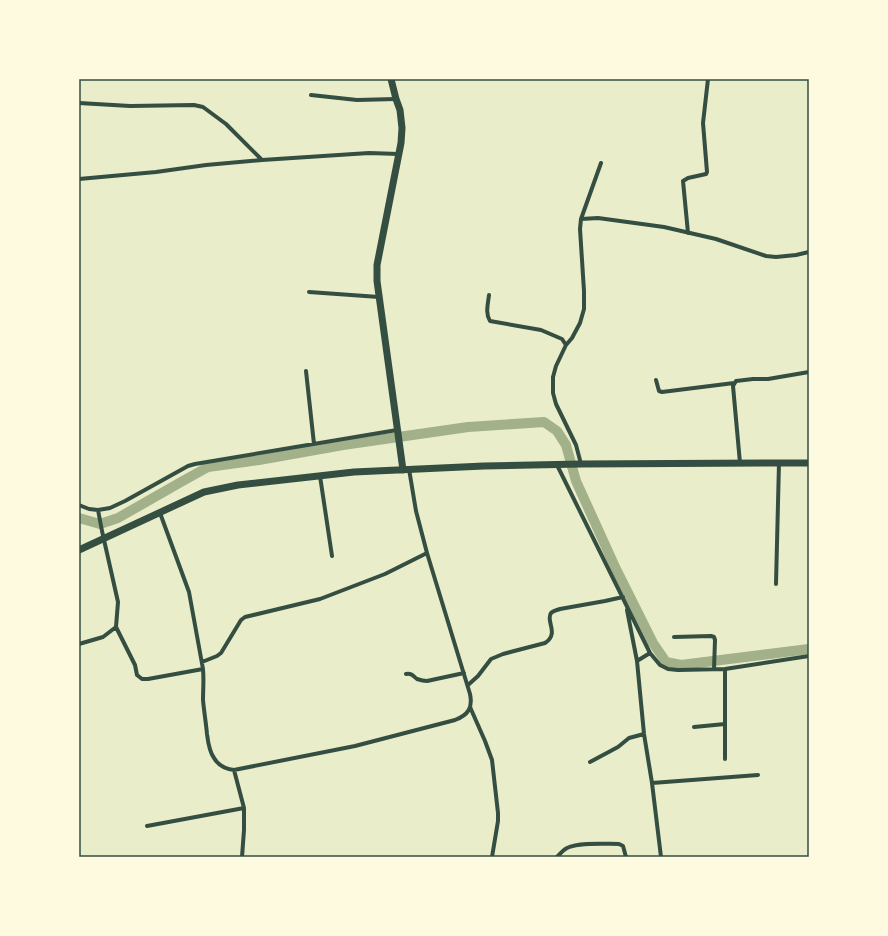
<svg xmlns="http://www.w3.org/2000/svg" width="888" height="936" font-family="Poppins,sans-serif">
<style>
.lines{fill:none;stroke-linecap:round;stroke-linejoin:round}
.canal{stroke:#a3b18a;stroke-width:10}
.minor{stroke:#344e41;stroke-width:4}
.secondary{stroke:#344e41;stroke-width:7}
.neatline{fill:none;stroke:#344e41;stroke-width:1.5}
</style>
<rect width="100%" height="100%" fill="#e9edc9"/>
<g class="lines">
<!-- canal -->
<path class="canal" d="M79 518 100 524 118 518 181 482 208 467 259 460 343 445 468 427 544 422 557 431 566 445 576 481 616 569 653 643 666 662 681 665 809 649"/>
<!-- minor -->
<path class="minor" d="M311 95 357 100 396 99
M79 103 130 106 194 105 203 107 226 124 262 160 369 153 399 154
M79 179 156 172 206 165 262 160
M581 219 601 163
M688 233 683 181 688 178 706 174 707 172 703 123 708 79
M309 292 379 297
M489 295C488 304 485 313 490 321L541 330 562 339 566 345
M306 371 314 444
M656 380 659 391 662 392 734 383
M740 463 733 386 736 381 753 379H768L809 372
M581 464 576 445 556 404 553 393V377L556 366 566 345 572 338 580 323 584 309V291L580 229 581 219 598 218 664 227 716 239 766 256 776 257 796 255 809 252
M557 465 650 653 660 665 668 669 678 670 725 669 809 656
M320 476 332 556
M79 505 89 509 98 510 110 508 125 501 188 466 195 464 397 430
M98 510 102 531 118 602 116 627 135 665 137 675 142 679H148L203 669
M160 513 189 592 203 669C204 680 203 690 203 700 204 711 206 723 207 734 208 742 209 751 214 758 218 765 226 769 234 770L355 746 455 720C468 715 473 708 470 694L427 553 416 511 409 469
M776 584 779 463
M627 610 637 661 644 734 652 783 661 857
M674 637 711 636 714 637 715 640 714 669
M79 644 103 637 116 627
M637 661 650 653
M202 662 217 656 221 653 241 620 245 617 320 599 385 574 427 553
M725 669V759
M406 674C412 673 413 676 417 679 420 680 424 681 427 681L464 673
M468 685 478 676 491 659 503 654 545 643C560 633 545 621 551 613 553 611 557 610 560 609L605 601 623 597
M470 707 485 741 492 760 498 813V821L492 857
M694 727 725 724
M590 762 618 747 629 738 644 734
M234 770 244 808V830L242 857
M652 783 758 775
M147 826 244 808
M557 857C560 854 563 850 567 848 579 842 605 844 619 844L623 846 626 857"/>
<!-- secondary -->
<path class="secondary" d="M391 79 396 99 400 110 402 128 401 143 377 265V281L403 470
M79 550 204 492 238 485 354 472 484 466 581 464 779 463H809"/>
</g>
<!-- border -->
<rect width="888" height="936" fill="none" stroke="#fefae0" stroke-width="160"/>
<rect x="80" y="80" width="728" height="776" class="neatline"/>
</svg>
